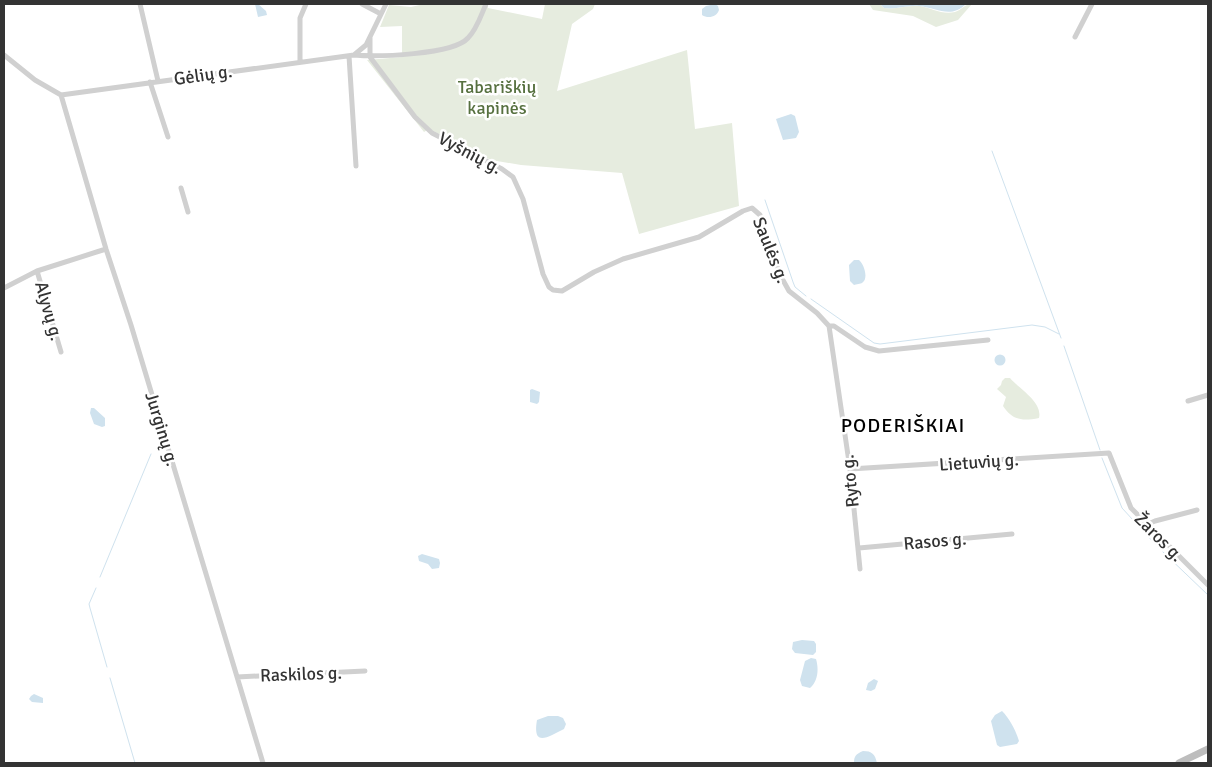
<svg xmlns="http://www.w3.org/2000/svg" width="1212" height="767" font-family="Signika,sans-serif">
<style>
.green{fill:#e6ecdf}
.water{fill:#cfe2ee}
.lines{fill:none;stroke-linecap:round;stroke-linejoin:round}
.stream{stroke:#cfe2ee;stroke-width:1}
.minor{stroke:#d0d0d0;stroke-width:5}
.secondary{stroke:#bdbdbd;stroke-width:7}
.labels{text-anchor:middle;stroke-width:5;stroke-linejoin:round;paint-order:stroke}
.street-label{font-size:18px;fill:#333;stroke:#fff}
.park-label{font-size:18px;fill:#56703f;stroke:#fff}
.quarter-label{font-size:20px;letter-spacing:1px;fill:#000;stroke:#fff}
</style>
<rect width="100%" height="100%" fill="#fff"/>
<!-- green -->
<path class="green" d="M424 4H488V8L542 19 545 4H595L593 9 572 24 557 91 687 50 695 129 732 123 739 206 639 234 622 173 521 165 491 160 429 129 424 132 367 60 402 57V26L380 27 389 5 411 7Z
M869 4H880L884 8C896 10 908 5 920 6 931 8 942 15 955 12 962 10 964 4 972 4L958 20 936 27 913 16 873 10Z
M1005 378H1010C1019 389 1043 402 1039 418 1023 421 1013 421 1003 406L1006 397 997 389 1001 385 1002 381Z"/>
<!-- water -->
<path class="water" d="M255 4H258L266 11 267 15 258 17Z
M715 4 718 6 719 10C717 17 708 19 702 15V9L706 6Z
M880 4H966C951 19 937 8 919 6 907 5 896 10 884 8Z
M791 114 795 116 799 132 796 138 783 140 776 119Z
M854 260H859C864 264 869 279 862 283 861 284 856 284 854 285L850 281 849 265Z
M994.5 360a5.5 5.5 0 1 1 11 0a5.5 5.5 0 1 1-11 0Z
M532 389 540 392 539 402 537 404 530 402V390Z
M91 408H94L105 418V426L102 427 94 424 90 413Z
M422 554 439 559 440 563 439 568 432 569 428 564 419 561 418 556Z
M802 640 814 641 816 644V652L813 655 795 653 792 649 793 642Z
M811 658 816 659C819 669 818 681 810 688L802 686 800 680 805 661Z
M874 679 878 681 875 689 871 691 866 690 868 683Z
M34 694 43 698V703L32 702 29 699 31 696Z
M1002 711C1010 719 1016 731 1019 741L1017 744 1000 747 997 745 991 721 995 715Z
M548 716H558L563 718 566 724 564 729C549 736 532 749 537 720Z
M863 751C872 751 875 754 877 763H854C854 756 856 754 863 751Z"/>
<g class="lines">
<!-- stream -->
<path class="stream" d="M992 151 1061 338
M765 200 793 282 795 287 806 296
M811 299 874 343 880 344 1032 325 1045 327 1059 334
M1064 346 1100 450
M1102 458 1122 508 1155 544
M1163 552 1208 595
M100 577 151 454
M96 588 89 604 90 608 107 667
M110 678 135 763"/>
<!-- minor -->
<path class="minor" d="M140 4 158 81
M362 4 381 14
M370 37V57L415 117 432 133 502 169 513 177 523 199 543 274 549 287 553 290 562 291 594 272 623 259 699 237 743 211 752 208 760 215 779 273 789 291 817 313 829 326H834L865 347 879 351 988 340
M1075 37 1092 4
M4 55 35 80 61 95 354 55 366 45 386 4
M354 55C376 57 453 55 468 38 477 29 481 15 486 4
M349 56 356 166
M300 62V18L306 4
M150 82 168 137
M61 95 106 249 131 325 263 763
M181 188 188 212
M37 271 61 352
M4 288 37 271 106 249
M829 326 850 469 860 569
M1188 401 1208 395
M850 469 1109 453 1131 508 1208 585
M1146 525 1155 521 1197 510
M859 548 1012 534
M237 677 365 671"/>
<!-- secondary -->
<path class="secondary" d="M1179 763 1208 749"/>
</g>
<g class="labels">
<!-- street labels -->
<g class="street-label">
<text transform="translate(203 75) rotate(-8)" y="6">Gėlių g.</text>
<text transform="translate(470 153) rotate(28)" y="6">Vyšnių g.</text>
<text transform="translate(771 250) rotate(68)" y="6">Saulės g.</text>
<text transform="translate(49 311) rotate(74)" y="6">Alyvų g.</text>
<text transform="translate(162 429) rotate(73)" y="6">Jurginų g.</text>
<text transform="translate(979 462) rotate(-4)" y="6">Lietuvių g.</text>
<text transform="translate(850 481) rotate(-96)" y="6">Ryto g.</text>
<text transform="translate(1159 537) rotate(45)" y="6">Žaros g.</text>
<text transform="translate(935 541) rotate(-5)" y="6">Rasos g.</text>
<text transform="translate(301 674) rotate(-2)" y="6">Raskilos g.</text>
</g>
<!-- park labels -->
<g class="park-label">
<text x="497" y="93">Tabariškių<tspan x="497" dy="21">kapinės</tspan></text>
</g>
<!-- quarter labels -->
<g class="quarter-label">
<text x="903" y="432">PODERIŠKIAI</text>
</g>
</g>
<!-- border -->
<rect width="1212" height="767" fill="none" stroke="#333333" stroke-width="10"/>
</svg>
